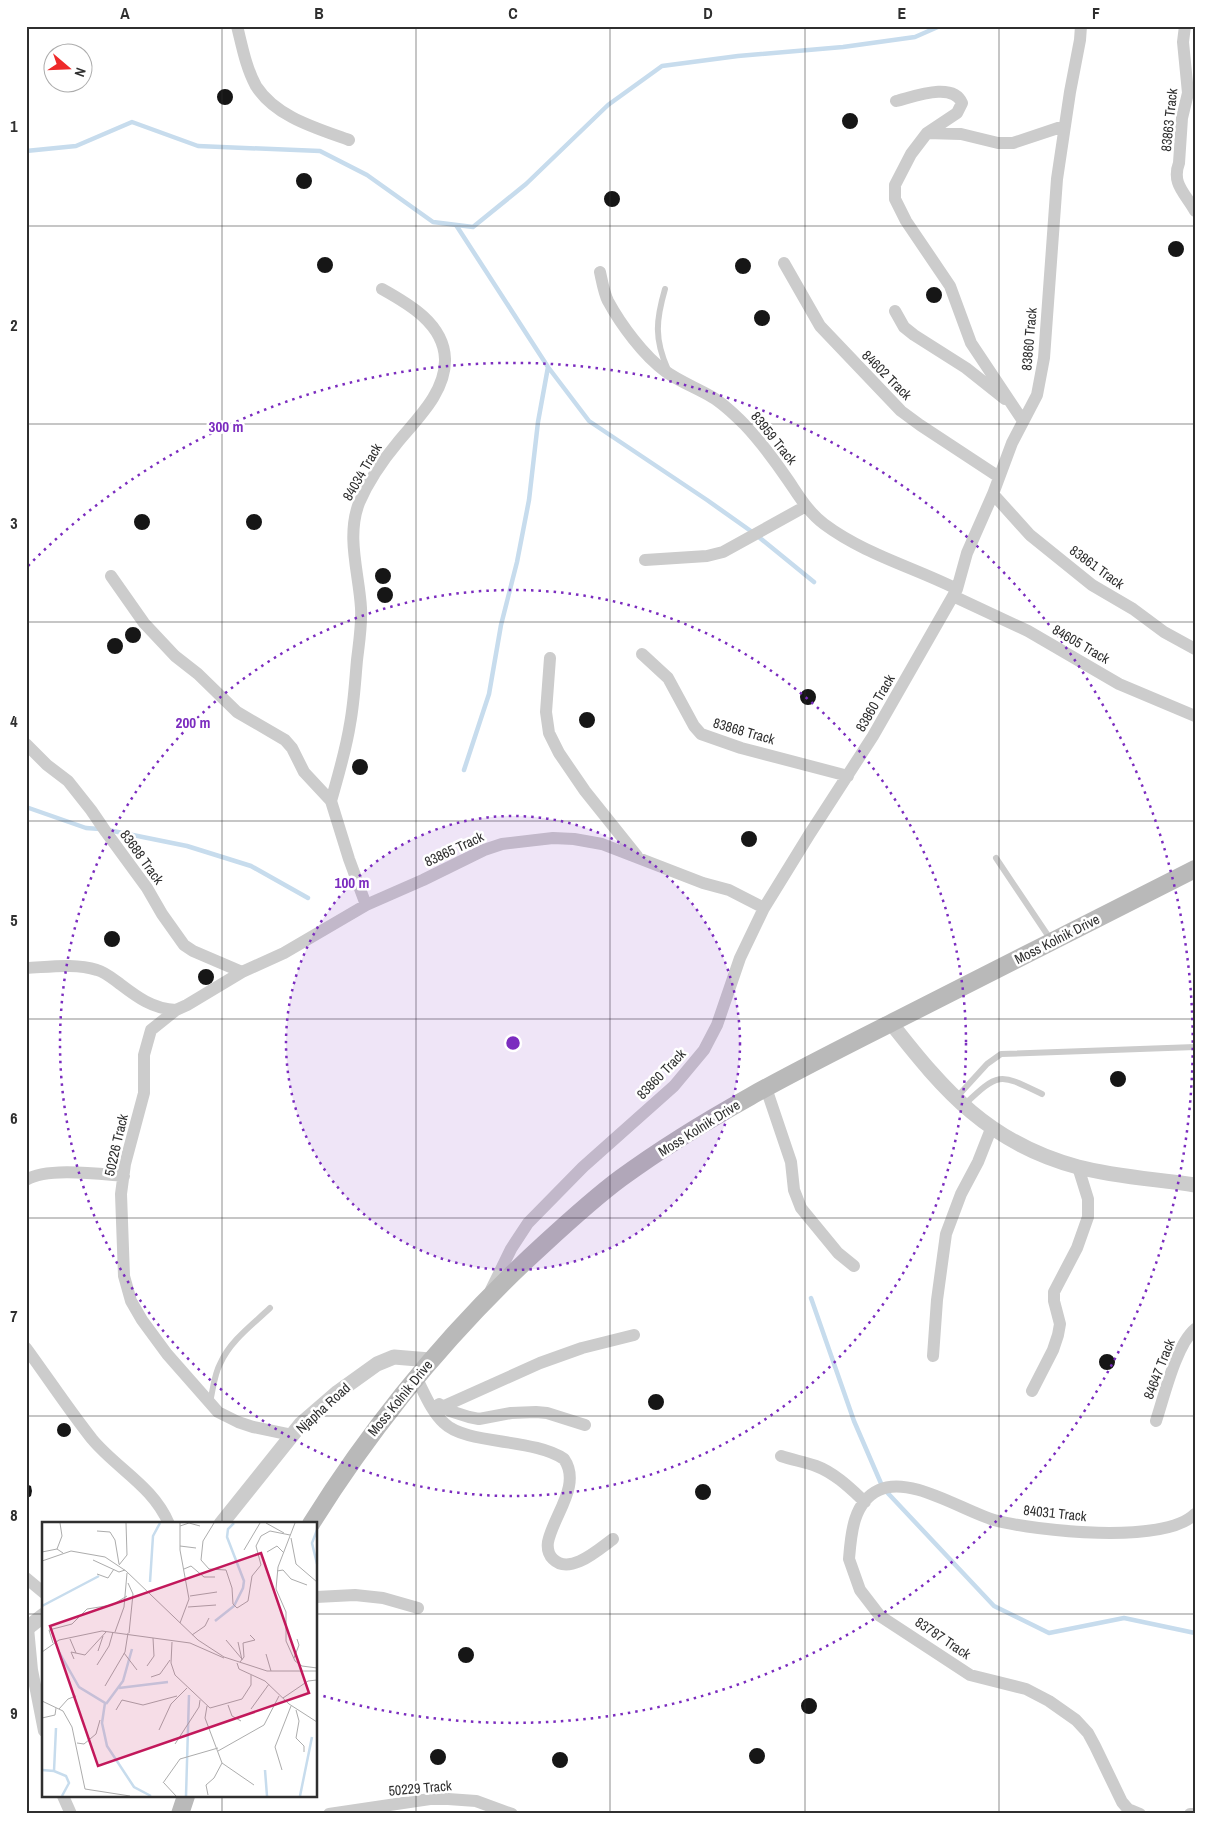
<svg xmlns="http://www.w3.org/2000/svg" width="1221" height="1840" font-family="'Archivo Narrow',sans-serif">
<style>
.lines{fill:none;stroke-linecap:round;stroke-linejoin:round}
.stream{stroke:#c7dced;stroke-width:4.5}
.building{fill:#161616}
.service{stroke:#ccc;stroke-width:6}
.minor{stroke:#ccc;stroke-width:12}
.tertiary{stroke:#ccc;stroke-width:15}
.secondary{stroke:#b9b9b9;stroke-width:18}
.grid{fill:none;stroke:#2f2f2f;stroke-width:1;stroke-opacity:0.55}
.ring{fill:none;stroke:#7b2cbf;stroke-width:2.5;stroke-dasharray:2.5 5}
.labels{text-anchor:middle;stroke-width:5;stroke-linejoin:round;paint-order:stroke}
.street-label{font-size:14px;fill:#2f2f2f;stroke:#fff}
.inset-river{fill:none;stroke:#c7dced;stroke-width:2.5}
.inset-road{fill:none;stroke:#acacac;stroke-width:1}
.view{fill:#c2185b;fill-opacity:0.15;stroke:#c2185b;stroke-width:2.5}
.inset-edge{fill:none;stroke:#2f2f2f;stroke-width:2.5}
.centre{fill:#7b2cbf;stroke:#fff;stroke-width:2.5}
.ring-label{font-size:15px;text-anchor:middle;font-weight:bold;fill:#7b2cbf;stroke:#fff;stroke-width:5;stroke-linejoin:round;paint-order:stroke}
.neatline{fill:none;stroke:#2f2f2f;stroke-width:2}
.grid-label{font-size:16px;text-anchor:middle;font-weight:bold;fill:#2f2f2f}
</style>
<rect width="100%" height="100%" fill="#fff"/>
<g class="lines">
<!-- stream -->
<path class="stream" d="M26 151 76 146 132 122 198 146 320 151 367 175 433 222 473 227 526 184 608 105 662 66 738 56 843 47 915 37 940 26
M456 225 548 367 589 421 707 500 755 534 814 582
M464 770 489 694 501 625 517 562 529 500 538 422 548 367
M26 807 86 828 100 829
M108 830 187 846 251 866 308 898
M811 1298 854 1421 883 1488 994 1606 1049 1633 1124 1618 1195 1633"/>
</g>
<!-- building -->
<path class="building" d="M217 97a8 8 0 1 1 16 0a8 8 0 1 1-16 0Z
M842 121a8 8 0 1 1 16 0a8 8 0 1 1-16 0Z
M296 181a8 8 0 1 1 16 0a8 8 0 1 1-16 0Z
M604 199a8 8 0 1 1 16 0a8 8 0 1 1-16 0Z
M1168 249a8 8 0 1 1 16 0a8 8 0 1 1-16 0Z
M317 265a8 8 0 1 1 16 0a8 8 0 1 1-16 0Z
M735 266a8 8 0 1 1 16 0a8 8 0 1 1-16 0Z
M926 295a8 8 0 1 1 16 0a8 8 0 1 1-16 0Z
M754 318a8 8 0 1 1 16 0a8 8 0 1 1-16 0Z
M134 522a8 8 0 1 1 16 0a8 8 0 1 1-16 0Z
M246 522a8 8 0 1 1 16 0a8 8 0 1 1-16 0Z
M375 576a8 8 0 1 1 16 0a8 8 0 1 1-16 0Z
M377 595a8 8 0 1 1 16 0a8 8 0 1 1-16 0Z
M125 635a8 8 0 1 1 16 0a8 8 0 1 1-16 0Z
M107 646a8 8 0 1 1 16 0a8 8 0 1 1-16 0Z
M800 697a8 8 0 1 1 16 0a8 8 0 1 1-16 0Z
M579 720a8 8 0 1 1 16 0a8 8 0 1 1-16 0Z
M352 767a8 8 0 1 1 16 0a8 8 0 1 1-16 0Z
M741 839a8 8 0 1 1 16 0a8 8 0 1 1-16 0Z
M104 939a8 8 0 1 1 16 0a8 8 0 1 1-16 0Z
M198 977a8 8 0 1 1 16 0a8 8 0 1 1-16 0Z
M1110 1079a8 8 0 1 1 16 0a8 8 0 1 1-16 0Z
M1099 1362a8 8 0 1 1 16 0a8 8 0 1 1-16 0Z
M648 1402a8 8 0 1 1 16 0a8 8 0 1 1-16 0Z
M57 1430a7 7 0 1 1 14 0a7 7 0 1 1-14 0Z
M26 1484 31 1486 32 1491 31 1496 26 1499Z
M695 1492a8 8 0 1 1 16 0a8 8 0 1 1-16 0Z
M458 1655a8 8 0 1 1 16 0a8 8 0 1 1-16 0Z
M801 1706a8 8 0 1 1 16 0a8 8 0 1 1-16 0Z
M749 1756a8 8 0 1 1 16 0a8 8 0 1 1-16 0Z
M430 1757a8 8 0 1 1 16 0a8 8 0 1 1-16 0Z
M552 1760a8 8 0 1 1 16 0a8 8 0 1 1-16 0Z"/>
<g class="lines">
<!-- service -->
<path class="service" d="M665 289C656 320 654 339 668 370
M996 858 1051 940
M956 1098 987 1064 1001 1054 1195 1047
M964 1105C999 1072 999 1073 1042 1094
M210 1402C213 1390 214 1375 220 1364 230 1341 252 1325 270 1308"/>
<!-- minor -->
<path class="minor" d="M237 26C242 46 246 68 256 86 276 117 316 128 349 140
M1185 26 1183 42 1188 93 1182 118 1179 163C1171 184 1186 194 1195 211
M896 101C913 97 953 81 962 103L957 113 927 133 911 154 895 185V199L906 221 950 286 971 343 1023 421
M927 133 961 134 998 143H1013L1064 126
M784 263 820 326 901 411 920 425 999 477
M600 272C602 281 604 293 608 301 621 325 644 356 665 371 680 382 697 388 712 397 724 404 734 414 744 424 760 441 775 461 788 480 799 496 808 512 824 524 864 554 913 567 957 589
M895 311 904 327 914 335 966 368 1005 399
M993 494 1030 535 1092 585 1133 609 1164 632 1195 649
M645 560 707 556 723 552 806 506
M111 576 144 623 175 656 198 674 237 712 285 740 292 748 304 772 331 801 349 859 366 905
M953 596 1028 631 1119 684 1195 716
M642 654 668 678 694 726 701 734 741 748 848 776
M550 658 546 712 549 733 559 753 585 791 637 856
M26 744 47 765 68 781 91 810 106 832 147 888 162 914 184 945 193 951 242 972
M331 801C338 776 346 750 350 724 354 703 355 682 357 660 359 643 362 625 361 608 359 573 346 537 359 503 368 482 383 460 398 442 417 419 446 392 445 359 444 324 409 304 382 289
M26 968C49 967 75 963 97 970 105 972 113 979 120 984 137 997 153 1009 176 1010
M766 1088 791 1162 794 1190 801 1208 838 1253 854 1266
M26 1180C47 1167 99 1174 124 1176
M491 1290 511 1249 528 1223 583 1167 674 1086 704 1050 717 1025 740 958 764 908 809 835 873 736 957 589 967 553 993 494 1012 443 1037 395 1044 358 1057 179 1070 92 1080 40 1081 26
M26 1348C48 1378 69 1410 92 1439 117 1469 153 1486 169 1524
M933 1356 937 1300 946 1234 961 1194 978 1162 991 1129
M416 1377C424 1392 431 1411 444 1423 466 1445 534 1438 564 1459 582 1485 553 1516 548 1542 547 1549 548 1554 553 1559 570 1576 599 1549 613 1539
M1032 1391 1053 1350 1058 1335 1060 1324 1054 1301V1292L1077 1248 1088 1217V1199L1078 1167
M439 1404 450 1411 469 1417 479 1419 511 1413 536 1412 547 1413 585 1425
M442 1407 540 1363 582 1348 634 1335
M1156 1421C1164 1397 1176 1345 1195 1329
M292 1435 253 1427 238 1422 218 1412 167 1354 142 1320 131 1301 124 1276 121 1194 125 1164 144 1093V1055L151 1030 176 1010 187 1005 242 972 284 953 366 905 423 880 484 850 502 844 553 838 574 839 602 844 703 883 729 890 764 908
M781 1456C793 1460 805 1462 816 1466 835 1473 851 1489 865 1502
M26 1578 44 1593
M316 1597 355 1595 383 1598 418 1608
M28 1628 32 1670 44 1731
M63 1796 71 1814
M329 1814 430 1799H448L476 1801 512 1814
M1140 1814 1128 1809 1122 1802 1095 1746 1088 1733 1076 1720 1049 1701 1026 1689 970 1675 880 1616 860 1590 849 1559C851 1534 853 1502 879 1490 910 1475 963 1511 994 1520 1035 1531 1164 1545 1195 1514
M1190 1814H1195"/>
<!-- tertiary -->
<path class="tertiary" d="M891 1023C945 1092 989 1143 1078 1167 1116 1177 1156 1179 1195 1185
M221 1524 301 1424 338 1392 377 1364 394 1357 430 1360
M26 1629 44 1615"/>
<!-- secondary -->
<path class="secondary" d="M311 1524C377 1418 452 1328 544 1244 569 1221 594 1198 621 1178 707 1115 804 1067 899 1019 998 969 1096 919 1195 869
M180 1814 186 1796"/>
</g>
<!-- grid -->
<path class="grid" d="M222 26V1524M416 26V1814M610 26V1814M805 26V1814M999 26V1814M26 226H1195M26 424H1195M26 622H1195M26 821H1195M26 1019H1195M26 1218H1195M26 1416H1195M26 1614H44M316 1614H1195M222 1796V1814"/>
<!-- distance rings -->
<circle cx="513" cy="1043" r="227" fill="#7b2cbf" fill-opacity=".12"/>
<g class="ring">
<circle cx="513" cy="1043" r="227"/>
<circle cx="513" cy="1043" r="453"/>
<path d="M28 566A680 680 0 1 1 320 1695"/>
</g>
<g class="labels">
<!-- street labels -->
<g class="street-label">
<text transform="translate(1169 120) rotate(-84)" y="5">83863 Track</text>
<text transform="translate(1029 339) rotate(-85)" y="5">83860 Track</text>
<text transform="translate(887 375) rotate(45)" y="5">84602 Track</text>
<text transform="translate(774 438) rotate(51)" y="5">83959 Track</text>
<text transform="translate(362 472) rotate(-60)" y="5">84034 Track</text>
<text transform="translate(1097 567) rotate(36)" y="5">83861 Track</text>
<text transform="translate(1081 644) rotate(30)" y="5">84605 Track</text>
<text transform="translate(875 703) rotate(-60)" y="5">83860 Track</text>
<text transform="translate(744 731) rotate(16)" y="5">83868 Track</text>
<text transform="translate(454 849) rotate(-25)" y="5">83865 Track</text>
<text transform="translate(142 857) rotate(54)" y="5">83688 Track</text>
<text transform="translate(1057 939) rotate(-27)" y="5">Moss Kolnik Drive</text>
<text transform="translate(661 1074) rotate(-46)" y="5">83860 Track</text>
<text transform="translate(699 1128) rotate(-32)" y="5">Moss Kolnik Drive</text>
<text transform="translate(116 1145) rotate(-77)" y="5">50226 Track</text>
<text transform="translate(1159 1369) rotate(-69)" y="5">84647 Track</text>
<text transform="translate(400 1398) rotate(-51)" y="5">Moss Kolnik Drive</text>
<text transform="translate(323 1408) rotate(-42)" y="5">Njapha Road</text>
<text transform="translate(1055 1513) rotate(6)" y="5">84031 Track</text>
<text transform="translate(943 1638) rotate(34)" y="5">83787 Track</text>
<text transform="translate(420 1788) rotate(-5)" y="5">50229 Track</text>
</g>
</g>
<!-- overview -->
<g transform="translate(42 1522)">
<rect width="275" height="275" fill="#fff"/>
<path class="inset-river" d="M275 8 270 21 275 42M108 60 111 14 118 1M0 84 57 54M173 99 192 84 201 66 202 59 185 15 186 7 192 1M17 130 37 165 63 181 60 201 65 224 92 265 109 274M77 166 126 160M64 182 81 159 90 127M0 248 12 249 24 254 27 261 20 274M223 248 225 274M12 249 14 206M144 274 147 173M258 274 270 215"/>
<path class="inset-road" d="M172 1 161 19 159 38 167 47 184 48 190 66 191 82 195 86 206 79 210 54 219 43 214 24 219 14 228 9 248 13M224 1 242 11M253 1 236 45 234 67 244 90V119L253 139 260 144 275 146M138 4 147 1 158 4M55 9 68 10 73 18 77 42M249 16 254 42 275 60M138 24 154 26M15 27 20 14 18 1M202 28 218 1M0 30 15 27 21 31M225 30 235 24 242 31M51 38 77 50 83 48M0 39 29 29 63 35 84 49 156 118 182 135 225 149H275M77 43 85 33 84 1M142 47 149 44 162 55H173M235 49 241 48 249 57 265 63M55 52 66 56 72 47M86 61 91 72 87 111M148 74 175 70M146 85 174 83M138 101 147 77 138 28V1M73 110 82 85 85 51M150 113 163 104 167 96M28 117 34 131M184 118 200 137M130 120 129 141 133 153 168 186 200 177 209 163V153M196 120 200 138M11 121 7 108 30 102 45 87 70 83 85 74M56 129 61 114M0 130 17 118 60 109 148 121 182 136M82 131 95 148M224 132 229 149M252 136 257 123 255 117M32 137 29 130 43 133 64 110M198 140 202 135 201 121 213 118 208 113M195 141 197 147 223 159 247 182 275 200M55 143 67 124 71 110M105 144 112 134 111 116M109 155 118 152 128 138M63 164 83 130 86 111M241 176 266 159 275 158M0 179 21 189 30 205 43 267 88 274M186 183 190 194 199 199M165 184 163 196 180 241 212 263M17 187 26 177 34 174M209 187 227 162M74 188 80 178 101 183 135 174M254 188 257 199 254 216 262 224V230M0 196 13 193 14 186M117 208 129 182 145 166M35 221 42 222 54 212 58 198M133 222 157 185 158 178M176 229 222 203 237 174M240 248 233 225 249 184M121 261 138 237 176 226M122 261 134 274M166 273 164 263 172 256 180 241"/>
<path class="view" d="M219 31 267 171 56 244 8 104Z"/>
<rect width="275" height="275" class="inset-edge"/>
</g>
<circle cx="513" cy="1043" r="8" class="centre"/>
<g class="ring-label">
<text x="226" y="432">300 m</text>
<text x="193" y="728">200 m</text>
<text x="352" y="888">100 m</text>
</g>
<!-- border -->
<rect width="1221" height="1840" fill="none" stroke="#ffffff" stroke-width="55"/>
<!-- north arrow -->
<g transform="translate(68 68) rotate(109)"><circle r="24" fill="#ffffff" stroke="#acacac"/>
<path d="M0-4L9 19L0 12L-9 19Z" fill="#ee2929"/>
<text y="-8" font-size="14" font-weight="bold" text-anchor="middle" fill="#2f2f2f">N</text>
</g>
<rect x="28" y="28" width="1166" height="1784" class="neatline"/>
<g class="grid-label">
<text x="125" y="19">A</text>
<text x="319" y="19">B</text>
<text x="513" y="19">C</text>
<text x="708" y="19">D</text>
<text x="902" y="19">E</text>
<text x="1096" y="19">F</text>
<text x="14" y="132">1</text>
<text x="14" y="331">2</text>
<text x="14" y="529">3</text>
<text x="14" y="727">4</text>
<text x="14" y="926">5</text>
<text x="14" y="1124">6</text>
<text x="14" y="1322">7</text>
<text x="14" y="1521">8</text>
<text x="14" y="1719">9</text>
</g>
</svg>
